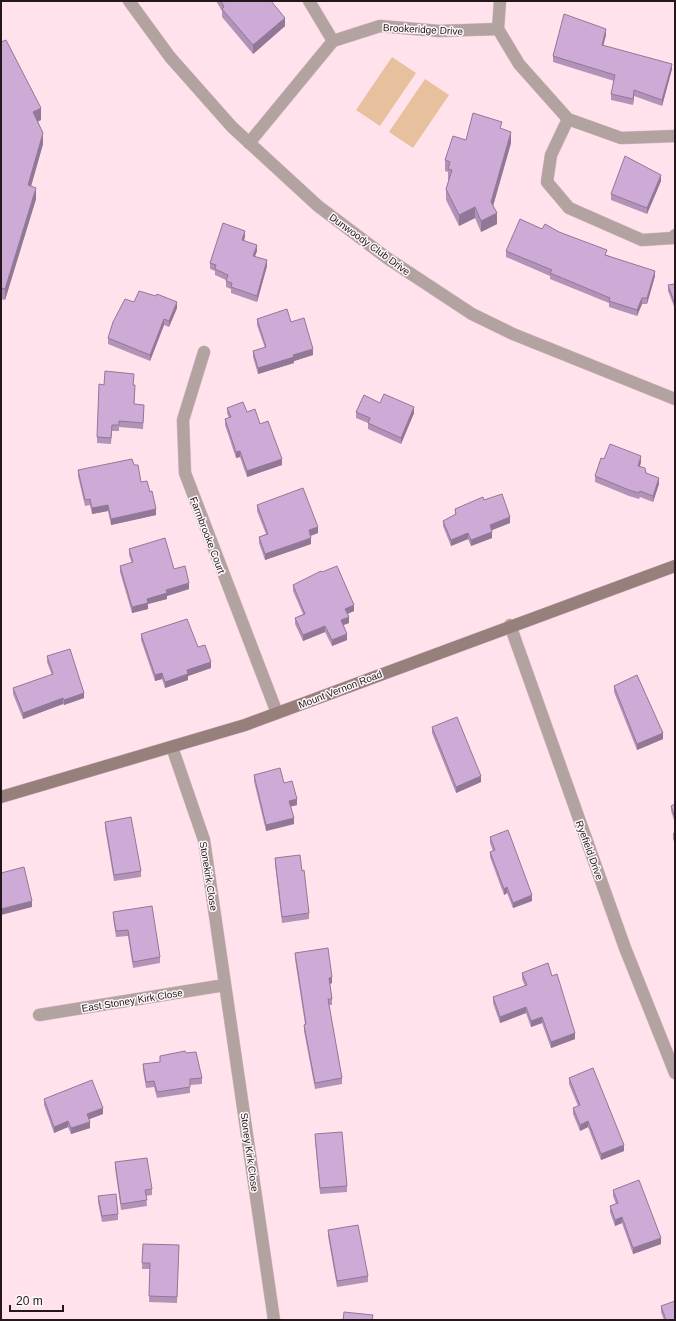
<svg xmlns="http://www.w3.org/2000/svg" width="676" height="1321" font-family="Arial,sans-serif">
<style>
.green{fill:#e7c19d}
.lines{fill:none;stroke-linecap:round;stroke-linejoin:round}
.minor-casing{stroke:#d7bdc7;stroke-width:13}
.tertiary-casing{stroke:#d7bdc7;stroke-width:13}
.secondary-casing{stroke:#d7bdc7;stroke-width:13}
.minor{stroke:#b3a3a0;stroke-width:12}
.tertiary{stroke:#b3a3a0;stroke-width:12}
.secondary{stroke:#97807c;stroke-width:12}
.wall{fill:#b193b8}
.shaded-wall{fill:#907896}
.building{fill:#ceabd6;stroke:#907896}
.labels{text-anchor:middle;stroke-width:3;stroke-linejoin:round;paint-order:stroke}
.street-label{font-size:10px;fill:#23171c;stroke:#fdf6f8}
</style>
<rect width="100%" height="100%" fill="#ffe2ec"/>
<!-- green -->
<path class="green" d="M392 57 416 73 380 126 356 110Z
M425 79 449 95 413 148 389 132Z"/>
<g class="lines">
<!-- minor casing -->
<g class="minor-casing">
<path id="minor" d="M309 1 333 41
M498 29 519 64 568 119 621 138 675 136
M568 119 551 155 547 182 569 208 642 240 673 238 675 235
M249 143 333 41 380 26 439 31 498 29 500 1
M204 352 183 420 185 473 277 713
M510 625 625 948 675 1073
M172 747 204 840 274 1320
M39 1015 225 985"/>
</g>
<!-- tertiary casing -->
<g class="tertiary-casing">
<path id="tertiary" d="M129 1 170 57 232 127 318 206 387 258 472 314 513 334 675 399"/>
</g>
<!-- secondary casing -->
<g class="secondary-casing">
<path id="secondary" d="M1 797 245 725 675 566"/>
</g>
<!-- minor -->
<use href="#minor" class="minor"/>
<!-- tertiary -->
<use href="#tertiary" class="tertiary"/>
<!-- secondary -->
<use href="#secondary" class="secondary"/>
</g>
<!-- wall -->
<path class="wall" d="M216 1H271L285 26 253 54 222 17V11Z
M606 35 603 45 672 69 662 106 634 96 633 105 611 100V94L614 81 553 62V56Z
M1 42 41 120 38 121 43 144 31 186 36 199 5 300 1 299Z
M502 129 511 143 493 206 497 224 481 232 475 218 459 226 446 200V189L449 181 448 180V172L445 171V160L466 140Z
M661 181 647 214 611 200V194Z
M542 229 559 232 607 255 655 276 647 304H642L637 316 609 307V303L550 279V276L506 257V251Z
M245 237 244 240 257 251 255 256 267 266 257 302 231 293V289L226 287V280L215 275V271L210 269V263Z
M675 284V309L668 291V285Z
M134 302 177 308 169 327 164 325 150 361 108 344V338Z
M257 319 291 322 313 355 294 361V363L258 374 253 357V351L265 348 257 325Z
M133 385 135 391 134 404 144 411 143 429 119 427V431H112L111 444 97 443V437Z
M380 403 414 413 401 444 368 429V423L356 418V412Z
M227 408 247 412 260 424 282 465 247 477 240 457 236 458 225 425V419L229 418 227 413Z
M604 459 641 462 640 466 646 473 659 484 653 502 640 497 639 499 629 496 595 482V476Z
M134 465 141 482 150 492 156 515 111 525 108 511 92 514 90 505 85 506 78 476V470Z
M484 500 510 523 491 530 492 538 471 546 468 539 451 546 443 526V521L455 515V509Z
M257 505 318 533 311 536V544L265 560 259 543V537L266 534 257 511Z
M129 549 174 569 189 589 167 596V599L148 604V609L132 613 120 572V566L132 563 129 555Z
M322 572 354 611 347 614 349 623 343 625 347 640 332 646 325 632 303 641 295 624V618L303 614 293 591V585Z
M141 634 198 647 211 668 188 676V680L165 688 162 679 155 681 141 640Z
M47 656 84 698 64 705 63 704 23 719 13 694V688L52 675 47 662Z
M614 686 663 739 637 750 614 692Z
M432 727 481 782 456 793 432 733Z
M254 775 284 783 297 805 291 806 294 824 266 831 254 781Z
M675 804V823L671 811V806Z
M105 822 141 871V877L114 881 105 828Z
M675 832V844L673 839V833Z
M490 837 532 901 513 908 507 893 504 895 490 857V852L493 851 490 843Z
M275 858 302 871 309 913V919L282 923 275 864Z
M113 912 160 957V963L133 968 128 936 116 937 113 918Z
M295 953 332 983 330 984 332 999V1005H329L342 1078V1084L315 1089 304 1031V1025L305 1024 295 959Z
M522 973 575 1039 551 1048 542 1023 531 1027 526 1013 500 1023 493 1003V997L525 986 522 979Z
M143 1064 202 1078V1084L190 1085V1093L157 1098 154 1087 146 1088 143 1070Z
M569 1078 624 1151 601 1160 588 1127 580 1131 573 1114V1108L578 1106 569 1084Z
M44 1099 103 1114 89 1119 90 1128 71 1134 68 1127 54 1133 44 1105Z
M315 1134 347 1186V1192L320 1194 315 1140Z
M115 1162 152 1189V1195L146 1196 147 1206 121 1210 115 1168Z
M613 1190 661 1244 633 1254 622 1223 615 1226 610 1212V1206L616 1204 613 1196Z
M98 1196 118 1214V1220L102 1222 98 1202Z
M328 1230 368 1276V1282L337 1287 328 1236Z
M143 1244 179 1245 177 1303 149 1302 150 1269H142Z
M661 1306 675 1320H664L661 1312Z"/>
<!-- shaded-wall -->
<path class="shaded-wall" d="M285 18V26L253 54V45Z
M606 29V35L602 51V45Z
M672 64V69L662 106V100Z
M634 90V96L633 105V99Z
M41 108V120L33 124V112Z
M511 132V143L491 213V202Z
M43 133V144L28 197V185Z
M661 175V181L647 214V208Z
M36 188V199L5 300V289Z
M475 207V218L459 226V215Z
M497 213V224L481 232V221Z
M245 231V237L242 246V240Z
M257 245V251L253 261V256Z
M267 260V266L257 302V296Z
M655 271V276L647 304V298Z
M642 298V304L637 316V310Z
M177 302V308L169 327V321Z
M164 319V325L150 361V355Z
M313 349V355L294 361V363L258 374V368L293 355Z
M414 407V413L401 444V438Z
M240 451V457L236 458V452Z
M641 456V462L638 472V466Z
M282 459V465L247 477V471Z
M659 478V484L653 502V496Z
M108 505V511L92 514V508Z
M156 509V515L111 525V519Z
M510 517V523L490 531V525Z
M318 527V533L309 536V530Z
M492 532V538L471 546V540Z
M468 533V539L451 546V540Z
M311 538V544L265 560V554Z
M189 583V589L167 596V599L148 604V609L132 613V607L147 599 166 590Z
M354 605V611L345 615V609Z
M349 617V623L341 626V620Z
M325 626V632L303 641V635Z
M347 634V640L332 646V640Z
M211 662V668L188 676V680L165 688V682L187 670Z
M162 673V679L155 681V675Z
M84 693V698L64 705V700Z
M63 698V704L23 719V713Z
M663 733V739L637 750V744Z
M481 776V782L456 793V787Z
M297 799V805L289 807V801Z
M294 818V824L266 831V825Z
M507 887V893L504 895V889Z
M532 895V901L513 908V903Z
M32 901V907L1 915V909Z
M332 977V983L329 984V978Z
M526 1007V1013L500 1023V1017Z
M542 1017V1023L531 1027V1021Z
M575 1033V1039L551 1048V1042Z
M103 1108V1114L87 1120V1114Z
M68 1121V1127L54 1133V1127Z
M588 1121V1127L580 1131V1125Z
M90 1122V1128L71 1134V1128Z
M624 1145V1151L601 1160V1154Z
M622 1217V1223L615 1226V1220Z
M661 1238V1244L633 1254V1248Z"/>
<!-- building -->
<path class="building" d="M221 1H271L285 18 253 45 222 9 224 7Z
M564 14 606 29 602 45 672 64 662 100 634 90 633 99 611 94 615 75 553 56Z
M6 40 41 108 33 112 43 133 28 185 36 188 5 289 1 288V42Z
M473 113 502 122 500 128 511 132 491 202 497 213 481 221 475 207 459 215 446 189 452 170 448 169 450 162 445 160 453 136 466 140Z
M625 156 661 175 647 208 611 194Z
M520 219 542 229 545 224 559 232 607 250 605 255 655 271 647 298H642L637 310 609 301 610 298 550 273 552 270 506 251Z
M223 223 245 231 242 240 257 245 253 256 267 260 257 296 231 287 232 283 226 281 228 275 215 269 216 265 210 263Z
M675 284V304L668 285Z
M139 291 156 296 157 294 177 302 169 321 164 319 150 355 108 338 113 322 125 299 134 302Z
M287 309 291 322 304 318 313 349 293 355 294 357 258 368 253 351 266 347 257 319Z
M105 371 134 374 133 385H135L134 404 144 405 143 423 119 421V425H112L111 438 97 437 99 384 104 385Z
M384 394 414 407 401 438 368 423 370 418 356 412 364 395 380 403Z
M243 402 247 412 255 409 260 424 268 421 282 459 247 471 240 451 236 452 225 419 231 417 227 408Z
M610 444 641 456 638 466 645 468 646 473 659 478 653 496 640 491 639 493 629 490 595 476 601 458 604 459Z
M132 459 134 465H138L141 482 147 481 150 492 152 491 156 509 111 519 108 505 92 508 90 499 85 500 78 470Z
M303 488 318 527 309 530 311 538 265 554 259 537 268 534 257 505Z
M502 494 510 517 490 525 492 532 471 540 468 533 451 540 443 521 456 514 455 509 483 497 484 500Z
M165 538 174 569 185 566 189 583 166 590 167 593 147 599 148 603 132 607 120 566 133 562 129 549Z
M337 566 354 605 345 609 349 617 341 620 347 634 332 640 325 626 303 635 295 618 305 614 293 585 321 571 322 572Z
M187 619 198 647 205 645 211 662 187 670 188 674 165 682 162 673 155 675 141 634Z
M70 649 84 693 64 700 63 698 23 713 13 688 53 674 47 656Z
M637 675 663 733 637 744 614 686Z
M457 717 481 776 456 787 432 727Z
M280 768 284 783 292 781 297 799 289 801 294 818 266 825 254 775Z
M675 804V817L671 806Z
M131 817 141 871 114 875 105 822Z
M508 830 532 895 513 903 507 887 504 889 490 852 495 850 490 837Z
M300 855 302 871 304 870 309 913 282 917 275 858Z
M24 867 32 901 1 909V873Z
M152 906 160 957 133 962 128 930 116 931 113 912Z
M328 948 332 977 329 978 332 999H328L342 1078 315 1083 304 1025 306 1024 295 953Z
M548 963 552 976 557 974 575 1033 551 1042 542 1017 531 1021 526 1007 500 1017 493 997 527 985 522 973Z
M185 1051 186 1053 196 1052 202 1078 190 1079V1087L157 1092 154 1081 146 1082 143 1064 160 1062V1056Z
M593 1068 624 1145 601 1154 588 1121 580 1125 573 1108 580 1105 569 1078Z
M92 1080 103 1108 87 1114 90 1122 71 1128 68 1121 54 1127 44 1099Z
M342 1132 347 1186 320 1188 315 1134Z
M147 1158 152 1189 145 1190 147 1200 121 1204 115 1162Z
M639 1180 661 1238 633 1248 622 1217 615 1220 610 1206 618 1203 613 1190Z
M116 1194 118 1214 102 1216 98 1196Z
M358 1225 368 1276 337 1281 328 1230Z
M143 1244 179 1245 177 1297 149 1296 150 1263H142Z
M675 1301V1320H666L661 1306Z
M344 1312 373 1315 372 1320H343Z"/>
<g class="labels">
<!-- street labels -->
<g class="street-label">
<text transform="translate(423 29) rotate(3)" y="4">Brookeridge Drive</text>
<text transform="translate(370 244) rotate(36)" y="4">Dunwoody Club Drive</text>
<text transform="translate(208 535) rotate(69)" y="4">Farmbrooke Court</text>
<text transform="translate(340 689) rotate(-21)" y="4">Mount Vernon Road</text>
<text transform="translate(590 850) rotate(70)" y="4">Ryefield Drive</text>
<text transform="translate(209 876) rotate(81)" y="4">Stonekirk Close</text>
<text transform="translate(132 1000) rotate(-9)" y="4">East Stoney Kirk Close</text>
<text transform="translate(250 1152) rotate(82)" y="4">Stoney Kirk Close</text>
</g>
</g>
<!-- border -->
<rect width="676" height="1321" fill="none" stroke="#23171c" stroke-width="4"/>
<!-- scale -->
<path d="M10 1305v6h53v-6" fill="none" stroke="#23171c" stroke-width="2"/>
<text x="16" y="1305" font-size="12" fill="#23171c" stroke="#fdf6f8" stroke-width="3" paint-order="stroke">20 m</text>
</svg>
